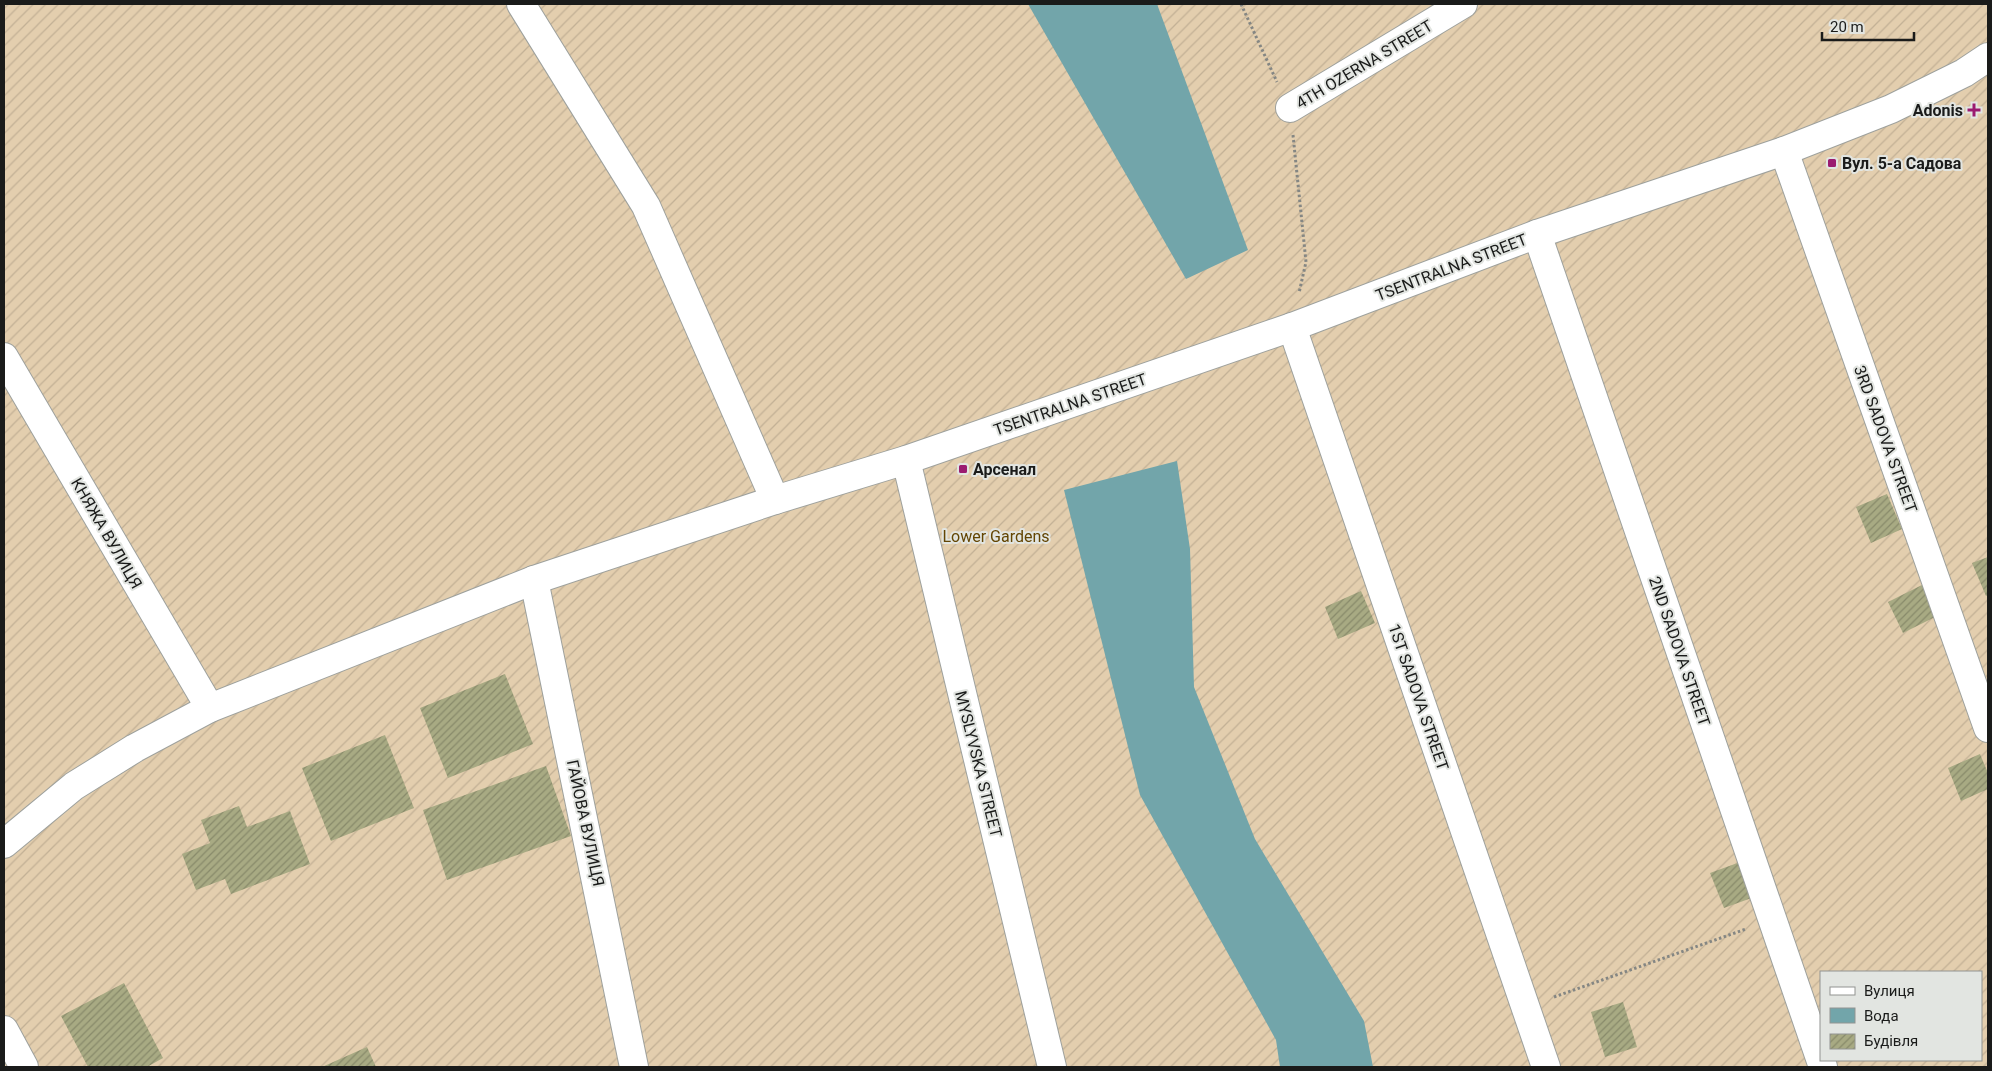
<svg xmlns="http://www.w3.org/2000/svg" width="1992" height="1071" font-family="Roboto,sans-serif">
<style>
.garden{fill:url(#garden-furrows);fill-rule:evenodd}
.water{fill:#72a5aa}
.building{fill:url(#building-hatch)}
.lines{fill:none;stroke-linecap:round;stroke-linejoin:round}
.minor-casing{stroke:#9ea19d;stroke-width:30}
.tertiary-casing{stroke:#9ea19d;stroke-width:30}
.path{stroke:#848683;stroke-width:3;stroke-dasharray:2.5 2.5;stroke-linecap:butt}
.minor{stroke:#fff;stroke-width:28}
.tertiary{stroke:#fff;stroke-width:28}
.poi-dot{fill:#9b1b70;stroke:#e2e5e1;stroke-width:2}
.labels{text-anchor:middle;stroke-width:4;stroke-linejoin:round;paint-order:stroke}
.street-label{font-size:16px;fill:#1a1b1a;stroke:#e2e5e1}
.poi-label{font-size:16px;font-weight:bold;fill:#1a1b1a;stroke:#e2e5e1;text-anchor:start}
.park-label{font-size:16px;fill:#634503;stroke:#e2e5e1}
</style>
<defs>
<pattern id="garden-furrows" width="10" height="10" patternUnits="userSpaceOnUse" patternTransform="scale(1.25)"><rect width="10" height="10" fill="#e3ceae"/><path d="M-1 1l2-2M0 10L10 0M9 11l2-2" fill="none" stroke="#c2b095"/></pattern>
<pattern id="building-hatch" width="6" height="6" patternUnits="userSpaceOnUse" patternTransform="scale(1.25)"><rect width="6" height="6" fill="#a8aa83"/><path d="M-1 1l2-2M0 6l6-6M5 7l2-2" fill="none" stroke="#888a6a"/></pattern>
</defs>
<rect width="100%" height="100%" fill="#e2e5e1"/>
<!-- garden -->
<path class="garden" d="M4 4H1988V1067H4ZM1821 972H1981V1060H1821Z"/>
<!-- water -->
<path class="water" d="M1028 4H1157L1248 250 1186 279Z
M1177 461 1190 549 1194 687 1255 839 1364 1021 1373 1067H1280L1276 1040 1140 795 1064 490Z"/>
<!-- building -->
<path class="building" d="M1887 494 1902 529 1871 543 1856 507Z
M1988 557V595L1986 596 1972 563Z
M1924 584 1939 615 1903 633 1888 602Z
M1361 591 1375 623 1338 639 1325 607Z
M505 674 533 744 448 778 420 708Z
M385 735 414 808 331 841 302 768Z
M1980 754 1988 773V789L1961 801 1948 768Z
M546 766 571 836 447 880 423 810Z
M239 806 247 827 290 811 310 864 231 894 225 879 196 890 182 854 210 843 201 820Z
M1743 861 1757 896 1724 908 1710 873Z
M124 983 163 1058 147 1067H88L61 1016Z
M1623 1002 1637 1047 1605 1057 1591 1012Z
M367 1047 376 1067H322Z"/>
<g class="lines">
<!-- minor casing -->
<g class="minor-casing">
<path id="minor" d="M521 4 646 206 775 500
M1290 108 1463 4
M1784 151 1988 728
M1537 234 1823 1067
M1292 327 1546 1067
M4 357 210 708
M906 460 1052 1067
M534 580 634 1067
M4 1030 24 1067"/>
</g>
<!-- tertiary casing -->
<g class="tertiary-casing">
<path id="tertiary" d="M4 844 74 786 135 748 210 708 534 580 775 500 906 460 1292 327 1537 234 1784 151 1891 109 1964 73 1988 57"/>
</g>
<!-- path -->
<path class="path" d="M1241 4 1277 82
M1293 135 1306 262 1299 293
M1554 997 1746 929"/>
<!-- minor -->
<use href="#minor" class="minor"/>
<!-- tertiary -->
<use href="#tertiary" class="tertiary"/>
</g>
<!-- markers -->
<g class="poi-dot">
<path d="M1971.5 102.5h5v5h5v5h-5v5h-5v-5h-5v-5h5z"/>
<rect x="1827" y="158" width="10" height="10" rx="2.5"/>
<rect x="958" y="464" width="10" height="10" rx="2.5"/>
</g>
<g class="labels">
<!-- street labels -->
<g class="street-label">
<text transform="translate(1364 64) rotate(-31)" y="6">4TH OZERNA STREET</text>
<text transform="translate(1451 267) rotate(-21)" y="6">TSENTRALNA STREET</text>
<text transform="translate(1070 404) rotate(-19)" y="6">TSENTRALNA STREET</text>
<text transform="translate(1886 439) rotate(70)" y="6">3RD SADOVA STREET</text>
<text transform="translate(107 533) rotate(60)" y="6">КНЯЖА ВУЛИЦЯ</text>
<text transform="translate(1680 651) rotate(71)" y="6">2ND SADOVA STREET</text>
<text transform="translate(1419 697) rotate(71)" y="6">1ST SADOVA STREET</text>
<text transform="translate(979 764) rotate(76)" y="6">MYSLYVSKA STREET</text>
<text transform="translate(586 823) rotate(78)" y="6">ГАЙОВА ВУЛИЦЯ</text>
</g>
<!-- poi labels -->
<g class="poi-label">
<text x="1963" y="116" text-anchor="end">Adonis</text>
<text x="1842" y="169">Вул. 5-а Садова</text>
<text x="973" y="475">Арсенал</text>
</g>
<!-- park labels -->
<g class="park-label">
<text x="996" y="542">Lower Gardens</text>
</g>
</g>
<!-- border -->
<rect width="1992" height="1071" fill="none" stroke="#1a1b1a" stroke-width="10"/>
<!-- legend -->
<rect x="1820" y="971" width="162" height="90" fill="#e2e5e1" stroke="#929491"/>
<rect x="1830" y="987" width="25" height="8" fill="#ffffff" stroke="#929491"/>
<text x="1864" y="996" font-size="15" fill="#1a1b1a">Вулиця</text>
<rect x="1830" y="1008" width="25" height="15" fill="#72a5aa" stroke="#929491"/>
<text x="1864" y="1021" font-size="15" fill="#1a1b1a">Вода</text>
<rect x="1830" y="1034" width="25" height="15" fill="url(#building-hatch)" stroke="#929491"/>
<text x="1864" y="1046" font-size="15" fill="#1a1b1a">Будівля</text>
<!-- scale -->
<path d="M1822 32v8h92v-8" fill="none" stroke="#1a1b1a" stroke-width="2.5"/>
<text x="1830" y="32" font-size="15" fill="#1a1b1a" stroke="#e2e5e1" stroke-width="4" paint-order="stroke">20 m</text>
</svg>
